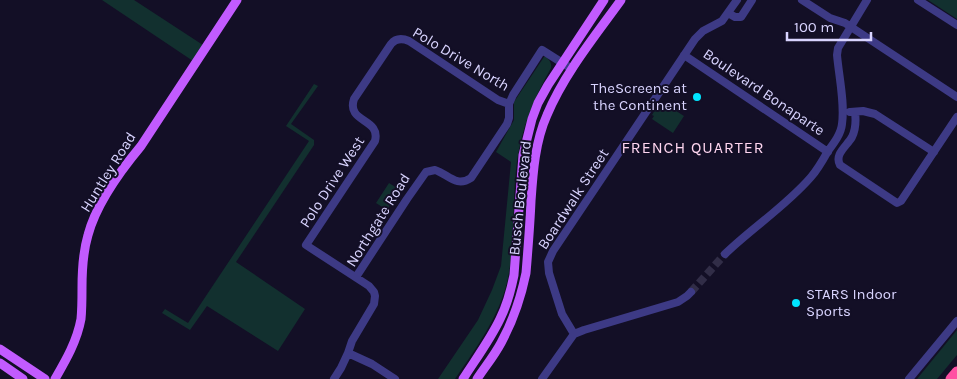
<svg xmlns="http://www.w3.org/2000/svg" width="957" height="379" font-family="Karla,sans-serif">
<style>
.green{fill:#12302f}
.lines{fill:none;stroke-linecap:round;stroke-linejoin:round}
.minor-tunnel{stroke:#312d47;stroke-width:8;stroke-dasharray:8 4;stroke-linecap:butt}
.minor{stroke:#3d3a85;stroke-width:8}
.major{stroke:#c25bff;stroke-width:9}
.highway{stroke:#ff4fa3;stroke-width:11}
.poi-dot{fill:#00e5ff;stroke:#130f26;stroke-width:2}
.labels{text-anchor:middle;stroke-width:4;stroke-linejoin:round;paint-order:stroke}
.street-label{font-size:15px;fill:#d9d4ff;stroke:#130f26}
.poi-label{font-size:15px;fill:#d9d4ff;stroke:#130f26;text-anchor:end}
.neighbourhood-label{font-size:16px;letter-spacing:1px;fill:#ffd6f0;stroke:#130f26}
</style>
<rect width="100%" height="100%" fill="#130f26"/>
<!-- green -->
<path class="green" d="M102 0H134L206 47 196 63Z
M928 0H957V19Z
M544 57H546C550 60 552 64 551 68 534 98 522 127 517 161 512 199 515 241 508 278 500 316 476 348 455 379H438L478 320 492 290 501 266 511 162 496 152 514 120V102Z
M314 84 318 86 291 124 314 140V145L236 262 305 309 278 351 207 306 190 330 162 313 165 309 188 323 309 141 286 126Z
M662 102 684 116 673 133 652 119 654 116 652 115 659 103Z
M389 183 400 190 387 210 376 203Z
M957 330V355L937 379H917Z"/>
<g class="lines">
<!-- minor-tunnel -->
<path class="minor-tunnel" d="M691 292 725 254"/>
<!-- minor -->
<path class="minor" d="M802 0 830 18 845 23 851 27 957 97
M918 0 957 25
M728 13 735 17H741L752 0
M684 55 828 152
M850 112 863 111 875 114 934 152
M855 112C856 120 856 129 852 137 847 146 834 154 840 165L897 203 901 201 957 117
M725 254C753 227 786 206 811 177 818 169 823 160 828 151 834 143 841 134 842 124 845 103 839 77 837 55L838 48 867 0
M356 277 407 199 426 172 435 170C448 174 456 188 471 178L507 124 509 118V104L513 95 542 50 572 69
M574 334 562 314 549 273 548 262 553 251 695 39 703 31 722 21 737 0
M348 353 372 364 395 379
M334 379 341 368 348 353 352 341 374 304 375 296 374 292 369 286 306 245 375 141C381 118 346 123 354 99L391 44C396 38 402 38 409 41L498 100 509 104
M542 379 574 334 584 330 678 302 687 296 691 292
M909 379 957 321"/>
<!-- major -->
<path class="major" d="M0 349 45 379
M0 363 23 379
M55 379C66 360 77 341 81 319 82 309 82 299 82 288 82 271 83 252 88 235 96 205 121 170 141 146L237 0
M463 379C475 360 490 340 500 319 507 305 511 290 514 275L523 155 532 119 538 103 548 85 604 0
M477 379C485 367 494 356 501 343 513 321 521 297 526 273 528 249 530 225 531 201 533 172 535 142 547 115 564 74 595 36 621 0"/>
<!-- highway -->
<path class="highway" d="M951 379 957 372"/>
</g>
<!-- markers -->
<g class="poi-dot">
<circle cx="697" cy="97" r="5"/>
<circle cx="796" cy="303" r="5"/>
</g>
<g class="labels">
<!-- street labels -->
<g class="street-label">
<text transform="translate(461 59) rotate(31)" y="5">Polo Drive North</text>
<text transform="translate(764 92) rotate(34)" y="5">Boulevard Bonaparte</text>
<text transform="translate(108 172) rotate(-58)" y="5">Huntley Road</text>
<text transform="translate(332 182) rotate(-57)" y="5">Polo Drive West</text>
<text transform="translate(520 198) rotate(-84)" y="5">Busch Boulevard</text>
<text transform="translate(573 199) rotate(-57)" y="5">Boardwalk Street</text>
<text transform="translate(378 220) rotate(-58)" y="5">Northgate Road</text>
</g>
<!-- poi labels -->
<g class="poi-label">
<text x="687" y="93">TheScreens at<tspan x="687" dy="17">the Continent</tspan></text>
<text x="806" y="299" text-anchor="start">STARS Indoor<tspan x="806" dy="17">Sports</tspan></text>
</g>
<!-- neighbourhood labels -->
<g class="neighbourhood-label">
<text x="693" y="153">FRENCH QUARTER</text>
</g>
</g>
<!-- scale -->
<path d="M787 32v8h84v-8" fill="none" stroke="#d9d4ff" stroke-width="2.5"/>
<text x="794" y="32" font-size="15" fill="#d9d4ff" stroke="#130f26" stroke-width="4" paint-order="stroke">100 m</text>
</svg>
